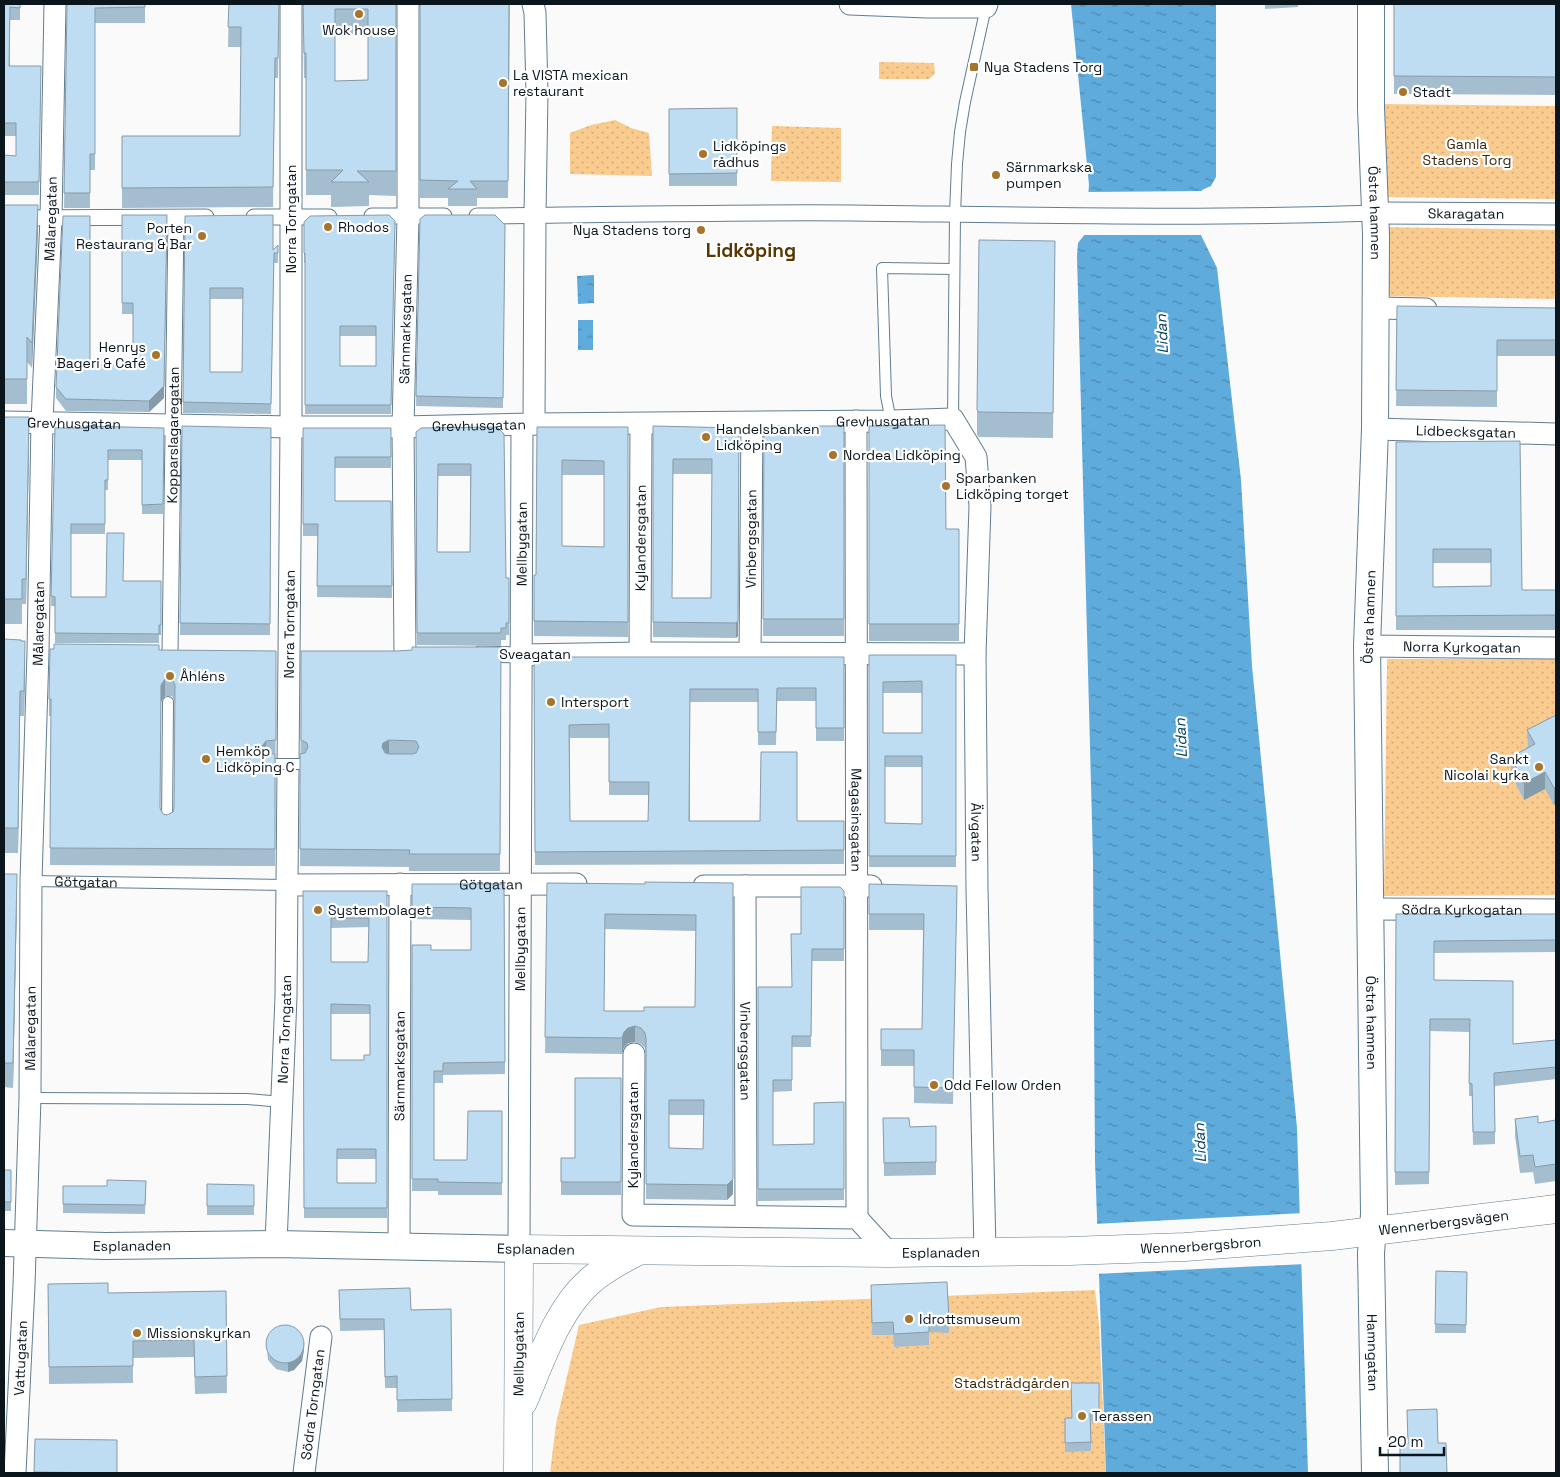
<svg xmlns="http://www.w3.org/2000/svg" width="1560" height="1477" font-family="'Space Grotesk',sans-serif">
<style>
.green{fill:url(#green-dots)}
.water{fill:url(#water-ripples)}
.pier{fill:#fafafa}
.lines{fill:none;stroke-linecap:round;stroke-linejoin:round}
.service-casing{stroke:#617d90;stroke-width:12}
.pedestrian-casing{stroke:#617d90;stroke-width:17}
.minor-casing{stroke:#617d90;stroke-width:23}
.tertiary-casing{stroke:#617d90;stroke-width:28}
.secondary-casing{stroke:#617d90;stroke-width:29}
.service{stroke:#fff;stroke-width:10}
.pedestrian{stroke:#fff;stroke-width:15}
.minor{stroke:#fff;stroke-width:21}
.tertiary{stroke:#fff;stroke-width:26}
.secondary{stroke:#fff;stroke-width:28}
.service-bridge-casing{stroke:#617d90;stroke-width:12;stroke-linecap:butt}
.service-bridge{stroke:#fff;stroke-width:10}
.wall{fill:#a4bed0;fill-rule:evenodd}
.shaded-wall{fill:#869ba9}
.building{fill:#bfddf2;stroke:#869ba9;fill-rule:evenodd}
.poi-dot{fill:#a6752b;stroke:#fff;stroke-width:2}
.labels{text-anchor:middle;stroke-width:4.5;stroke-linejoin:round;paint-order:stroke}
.poi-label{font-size:14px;fill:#0a151c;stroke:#fff;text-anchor:start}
.park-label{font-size:14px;fill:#3d2809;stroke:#fff}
.street-label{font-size:14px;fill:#0a151c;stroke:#fff}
.water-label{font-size:15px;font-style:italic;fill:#004061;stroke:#fff}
.district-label{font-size:19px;font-weight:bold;fill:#583700;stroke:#fff}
</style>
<defs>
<pattern id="green-dots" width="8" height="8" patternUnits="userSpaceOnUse" patternTransform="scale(1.25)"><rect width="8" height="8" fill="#facb8e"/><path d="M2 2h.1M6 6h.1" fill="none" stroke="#d5ad7a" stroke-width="1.8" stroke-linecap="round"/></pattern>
<pattern id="water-ripples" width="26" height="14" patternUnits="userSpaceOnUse" patternTransform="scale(1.25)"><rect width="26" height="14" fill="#5eabdc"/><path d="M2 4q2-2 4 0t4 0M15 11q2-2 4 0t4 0" fill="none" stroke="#4c8ab2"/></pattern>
</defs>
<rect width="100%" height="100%" fill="#fafafa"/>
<!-- green -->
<path class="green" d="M879 62 934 63 935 74 929 79H879Z
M1379 104 1556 106V199L1378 197Z
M615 120 631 128 649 133 652 176 570 174V133L591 125Z
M772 126 841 128V182L771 181Z
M1379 227 1556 230V299L1378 296Z
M1387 659H1556V895L1384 896Z
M1095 1290 1099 1324 1106 1473H550L556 1424 579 1325 661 1307Z"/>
<!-- water -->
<path class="water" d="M1071 4H1216V177L1211 186 1202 190 1199 231 1217 268 1241 480 1252 666 1297 1128 1308 1473H1106L1095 1161 1093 860 1077 256 1078 243 1085 234 1089 185Z
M594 275V303L578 304 577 276Z
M578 320H593V350H578Z"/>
<!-- pier -->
<path class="pier" d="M1205 191 1204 192 1201 231 1203 235H1080L1082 233 1086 192Z
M1304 1213 1305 1264 1095 1274 1094 1224Z"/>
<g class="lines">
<!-- service casing -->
<g class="service-casing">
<g id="service">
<path d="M953 419 955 215 957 164 960 132 965 102 986 7"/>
<path d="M891 421 886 396 882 268 954 269"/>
<path d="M167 825 168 702"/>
<path id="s1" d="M31 881 286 885"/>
<path d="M30 1098 247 1099 282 1102"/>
</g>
</g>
<!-- pedestrian casing -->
<g class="pedestrian-casing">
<g id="pedestrian">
<path d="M372 216H444"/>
<path d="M477 216C601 215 726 212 851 213 1026 215 1201 219 1375 213"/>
<path d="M254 217H329"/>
<path d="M4 218 206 217"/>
<path id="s2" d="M170 653 176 218"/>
<path d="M480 654 522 655"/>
</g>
</g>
<!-- minor casing -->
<g class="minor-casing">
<g id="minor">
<path d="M533 4 535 13 537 93 535 215 534 424"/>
<path d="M850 4 927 7H986L987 4"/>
<path id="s3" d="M1375 213 1556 214"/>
<path d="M1376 308 1426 309"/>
<path id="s4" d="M856 421 857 1218"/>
<path id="s5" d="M4 422 291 427H403L534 424 891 421 953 419 976 457 980 506 975 654 977 889 985 1252"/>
<path id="s6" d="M1375 429 1556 434"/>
<path id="s7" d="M1367 646 1556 648"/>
<path id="s8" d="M640 653 641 424"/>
<path id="s9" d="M405 654 403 427 408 216V4"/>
<path id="s10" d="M750 654 752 423"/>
<path d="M522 655 640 653 975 654"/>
<path id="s11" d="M286 885 576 884"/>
<path d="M704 886H871"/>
<path id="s12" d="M745 886 746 1216"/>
<path id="s13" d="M1370 909 1556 910"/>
<path d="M634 1054 633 1215 857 1218 889 1253"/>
<path id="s14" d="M276 1244 286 997 291 427V4"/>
<path id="s15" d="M399 1247 400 884"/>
<path id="s16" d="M519 1249 522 425"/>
<path id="s17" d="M15 1473 24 1285 30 1098 31 881 38 652 42 422 51 218 55 4"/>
<path id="s18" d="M304 1473 321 1337"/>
</g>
</g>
<!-- tertiary casing -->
<g class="tertiary-casing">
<g id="tertiary">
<path id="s19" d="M1371 4V108L1376 235 1375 429 1367 646 1374 1214 1371 1253 1375 1473"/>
<path id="s20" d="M4 1243 105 1246 276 1244 519 1249"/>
</g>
</g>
<!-- secondary casing -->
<g class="secondary-casing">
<g id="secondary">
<path d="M523 1402C540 1363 557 1310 589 1282 603 1269 621 1260 638 1251"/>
<path id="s21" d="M518 1473 519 1249 889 1253 1069 1251 1185 1247 1332 1236 1556 1209"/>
</g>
</g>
<!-- service -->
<use href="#service" class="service"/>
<!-- pedestrian -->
<use href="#pedestrian" class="pedestrian"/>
<!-- minor -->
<use href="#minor" class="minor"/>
<!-- tertiary -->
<use href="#tertiary" class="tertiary"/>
<!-- secondary -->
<use href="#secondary" class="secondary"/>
<!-- service-bridge casing -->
<g class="service-bridge-casing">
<path id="service-bridge" d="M269 764H301"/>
</g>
<!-- service-bridge -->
<use href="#service-bridge" class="service-bridge"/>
</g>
<!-- wall -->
<path class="wall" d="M4 4H20V20H10V66H41L39 195H4V155L16 156V136H4Z
M67 4H145V23H95V170H90V208H64Z
M229 4H279L278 78H275L273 207 122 208V136H240L241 47H228Z
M303 4H396V196L369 195V206L331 207V195H306V78H304ZM335 34H368V80L335 81Z
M420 4H510L508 198H477V206H448V198H420Z
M1265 4H1298V7L1265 9Z
M1394 4H1556V95L1394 94Z
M737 108V186H669V109Z
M4 205 38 230 32 368 27 362V404H4Z
M122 215 164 398 149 412 66 411 56 398V387L90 365H133V314H122Z
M185 216 273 250 278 245V263H274L271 414 183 413ZM210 299H243L242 372H210Z
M420 219 505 225 503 408 416 406Z
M395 221 391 414H305V263H304V222ZM340 336H376V366H340Z
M1055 241 1053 438 979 437 977 435V410Z
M1397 306 1556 308V356H1497V407L1396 406Z
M4 417 29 442 26 604H22V624H4Z
M86 426 164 428 163 514H142V460H108V490H105V534H71V597H106L123 581H161V635H159V643H55V606H51L55 428H86Z
M182 426 271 428 270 635H180Z
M653 426 739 428 738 636 736 638 653 637ZM673 474H712L711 598H672Z
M764 426H844V636H763Z
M869 426 946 529H959V641H869Z
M497 427 506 578H509V635H506V640H501V646L417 645 416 432ZM438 476H470V552H437Z
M537 427H628V637L534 636V575H536ZM562 475H604V547L562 546Z
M303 428H391V468H335V501H391L392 598 317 597 318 536H303Z
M1520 441 1522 590H1556V630H1396V442ZM1433 563H1491V586L1433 587Z
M4 639 25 666 24 716H20L18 853H4Z
M501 647 500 871H409V867L300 866 301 651H397Z
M159 650 276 651 275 866 50 865 51 716H49V699ZM165 696H172L175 702 174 808 173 812 167 815 163 814 160 808 161 702Z
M869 655H956V867H869ZM883 693H922V733H883ZM885 767H922V824L885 823Z
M534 657H844V741H816V701H777L776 745H758V702H690V821H844V864L535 865ZM570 738H609V795H649L648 821H570Z
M1556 715 1554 805 1545 789 1524 800 1511 774V757L1528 748 1527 730Z
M4 874 17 899 13 1088 4 1087Z
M547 883 645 884 733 883V1194L727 1200 646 1199V1054L645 1048 641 1044 635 1042 628 1043 624 1047 622 1054 545 1053ZM605 929 696 931 695 1007 644 1011H604ZM669 1115H704L703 1149 669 1148Z
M412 884H504L505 1074 443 1075V1083H434V1160H467L502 1111V1195H438V1191H412V945L431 950H471V920L412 919Z
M869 884 957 886 953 1104 914 1103V1066H881V1029H922L923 930H869Z
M303 891H387V1218H304ZM369 927 368 962H331V928ZM331 1014H370V1055L364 1060H331ZM337 1159H376V1183H337Z
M844 891V961H812L811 1047H792V1091L773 1092V1145L814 1144 844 1102V1200L758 1201V987H792L801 934Z
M1396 914H1556V952L1434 953V980L1513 1044 1556 1040V1079L1495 1086V1144L1473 1145 1472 1096H1469V1032L1430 1031 1429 1184 1395 1185Z
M621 1078V1195H561V1158H575Z
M883 1118 910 1127 936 1126V1175L884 1176Z
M1515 1119 1538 1123 1556 1120V1181L1535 1184 1533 1172 1520 1173 1515 1136Z
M4 1170H11V1211H4Z
M146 1181 145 1214 63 1213V1186H107Z
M207 1184 254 1185V1215H207Z
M1436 1271 1467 1272 1466 1333H1435Z
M48 1284 108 1293 226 1291 227 1393 195 1394 194 1357 133 1358V1383L49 1384Z
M339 1290 411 1310 451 1309 452 1411 397 1412V1388H385L384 1330 340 1331Z
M871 1298 949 1320V1333L929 1332V1345L894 1347 893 1335H872Z
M266 1340 304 1350 302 1361 294 1370 288 1372 276 1369 268 1360Z
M1099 1383V1421H1091V1451L1065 1452V1418H1072Z
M35 1439 117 1440V1473H34Z"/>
<!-- shaded-wall -->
<path class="shaded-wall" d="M38 205V230L32 368V343Z
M167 226 164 398 149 412V401Z
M29 417V442L26 604V579Z
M739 428 738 636 736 638V623Z
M25 641V666L24 716V691Z
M165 679V696L161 702V685Z
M20 691V716L18 853V828Z
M389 740V757L382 747 383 743Z
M266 741V758L262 746Z
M1545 772V789L1524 800V783Z
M1556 786V803L1554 805V788Z
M17 874V899L13 1088V1063Z
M635 1026V1042L628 1043 624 1047 622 1054V1038L624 1032 628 1028Z
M733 1179V1194L727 1200V1185Z
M304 1341V1350L302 1361 294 1370 288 1372V1363Z"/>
<!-- building -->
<path class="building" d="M4 4H20V8L10 7 9 66H41L39 182H4V155L16 156V123H4Z
M67 4H145V7L95 8V154H90V193H64Z
M229 4H279L278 58H275L273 187 122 188V136H240L241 27H228Z
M303 4H396V171H357L369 182H331L343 170H306V53H304ZM335 9H368V80L335 81Z
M420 4H509L508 181H470L477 189H448L458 181 420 180Z
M1394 4H1556V77L1394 76Z
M737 108V173L669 174V109Z
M4 205H38L32 343 27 337V379H4Z
M122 215H167L164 386 149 401 66 399 56 387 63 216H90V365H133V303H122Z
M273 215V250L278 245V253H274L271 404 183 402 185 216ZM210 288H243L242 372H210Z
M389 215 395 221 391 405H305V253H304V222L310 216ZM340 326H376V366H340Z
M425 215H495L505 225 503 398 416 396 420 219Z
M979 240 1055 241 1053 413 979 412 977 410Z
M1397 306 1556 308V340H1497V391L1396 390Z
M4 417H29L26 579H22V599H4Z
M945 425 946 529H959V624H869V426Z
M86 426 164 428 163 504 142 505V450H108V480H105V524H71V597H106L107 533H124L123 581H161V625H159V634L55 633V597L51 596 55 428H87Z
M182 426 271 428 270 624 180 623Z
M653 426 739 428 738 621 736 623 653 622ZM673 459H712L711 598H672Z
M764 426H844V619H763Z
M497 427 504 434 506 578H509V623H506V628H501V633H417L416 432 421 428ZM438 464H471L470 552H437Z
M537 427H628V622L534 621V575H536ZM562 460 604 461V547L562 546Z
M303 428H391V457H335V501H391L392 586H317L318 524H303Z
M1520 441 1522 590H1556V615L1396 616V442ZM1433 549H1491V586L1433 587Z
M4 639 21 640V641H25L24 691H20L18 828H4Z
M54 644 159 645V650L276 651V740L266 741 262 746 266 753 275 754V849L50 848 51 699H49L50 649H54ZM165 679H172L175 685 174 808 173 812 167 815 163 814 160 808 161 685Z
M412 647H501L500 854H409L410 850 300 849V754L305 753 308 747 307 743 301 740V651H397L412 650ZM389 740 416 741 419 747 416 753 412 754H389L385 753 382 747 383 743Z
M869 655H956V856H869ZM922 681V733H883V682ZM885 756H922V824L885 823Z
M534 657H844V728H816V688H777L776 732H758V689H690L689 821H760L761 752H797V821H844V850L535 852ZM609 724V782H649L648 821H570L569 725Z
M1556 715V786L1554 788 1545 772 1524 783 1511 757 1535 744 1527 730Z
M4 874H17L13 1063H4Z
M645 882 733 883V1179L727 1185 646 1184V1039L645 1033 641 1028 635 1026 628 1028 624 1032 622 1038 545 1037 547 883 645 884ZM605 914 696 915 695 1007H644V1011H604ZM669 1100H704L703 1149 669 1148Z
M412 884H504L505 1062 443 1063V1071H434V1160H467L468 1111H502V1183L438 1182V1179H412V945H431V950H471V908L412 907Z
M869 884 957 886 953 1088 914 1087V1050H881V1029H922L924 914H869Z
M801 887H840L844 891V949H812L811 1036H792V1080H773V1145L814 1144V1103L844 1102V1189H758V987H792L791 934H801Z
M303 891H387V1208H304ZM331 918H369L368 962H331ZM331 1004 370 1005V1055H364V1060H331ZM337 1149H376V1183H337Z
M1396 914H1556V940L1434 941V980L1513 981V1044L1556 1040V1067L1494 1073 1495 1132H1473L1472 1084 1469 1083 1470 1019H1430L1429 1172H1395Z
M575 1078H621V1182H561V1158H575Z
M1538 1116V1123L1556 1120V1164L1535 1167 1533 1155 1520 1156 1515 1119Z
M883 1118H909L910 1127 936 1126V1162L884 1163Z
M4 1170H11V1202H4Z
M107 1180 146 1181 145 1205 63 1204V1186H107Z
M207 1184 254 1185V1206H207Z
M1436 1271 1467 1272 1466 1325 1435 1324Z
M947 1282 949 1320 929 1319V1332L894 1334 893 1322 872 1323 871 1285Z
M108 1283V1293L226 1291 227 1376 195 1377 194 1340 133 1341V1366L49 1367 48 1284Z
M410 1288 411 1310 451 1309 452 1399 397 1400V1376L385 1377 384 1319H340L339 1290Z
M266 1344a19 19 0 1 1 38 0a19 19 0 1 1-38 0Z
M1071 1383H1099V1412L1090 1413 1091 1442 1065 1443V1418H1072Z
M1437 1409 1438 1443H1446L1447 1473H1400V1444H1408L1407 1410Z
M35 1439 117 1440V1473L34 1472Z"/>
<!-- markers -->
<g class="poi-dot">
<circle cx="359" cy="14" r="5"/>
<rect x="969" y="62" width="10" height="10" rx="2.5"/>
<circle cx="503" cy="83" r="5"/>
<circle cx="1403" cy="92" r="5"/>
<circle cx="703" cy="154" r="5"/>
<circle cx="996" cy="175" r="5"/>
<circle cx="328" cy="227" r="5"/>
<circle cx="701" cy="230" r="5"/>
<circle cx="202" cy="236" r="5"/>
<circle cx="156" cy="355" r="5"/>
<circle cx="706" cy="437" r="5"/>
<circle cx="833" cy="455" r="5"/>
<circle cx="946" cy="486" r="5"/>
<circle cx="170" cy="676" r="5"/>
<circle cx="551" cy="702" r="5"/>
<circle cx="206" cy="759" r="5"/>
<circle cx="1539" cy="767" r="5"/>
<circle cx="318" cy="910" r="5"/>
<circle cx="934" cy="1085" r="5"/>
<circle cx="909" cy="1319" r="5"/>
<circle cx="137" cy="1333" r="5"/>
<circle cx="1082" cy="1416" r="5"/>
</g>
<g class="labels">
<!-- poi labels -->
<g class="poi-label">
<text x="359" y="35" text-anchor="middle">Wok house</text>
<text x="984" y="72">Nya Stadens Torg</text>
<text x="513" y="80">La VISTA mexican<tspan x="513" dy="16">restaurant</tspan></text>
<text x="1413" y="97">Stadt</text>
<text x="713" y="151">Lidköpings<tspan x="713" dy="16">rådhus</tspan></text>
<text x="1006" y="172">Särnmarkska<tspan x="1006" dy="16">pumpen</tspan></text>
<text x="338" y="232">Rhodos</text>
<text x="192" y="233" text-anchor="end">Porten<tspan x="192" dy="16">Restaurang &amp; Bar</tspan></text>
<text x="691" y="235" text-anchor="end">Nya Stadens torg</text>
<text x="146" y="352" text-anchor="end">Henrys<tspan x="146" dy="16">Bageri &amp; Café</tspan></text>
<text x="716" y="434">Handelsbanken<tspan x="716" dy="16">Lidköping</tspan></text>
<text x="843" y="460">Nordea Lidköping</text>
<text x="956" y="483">Sparbanken<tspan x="956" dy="16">Lidköping torget</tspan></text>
<text x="180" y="681">Åhléns</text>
<text x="561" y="707">Intersport</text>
<text x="216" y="756">Hemköp<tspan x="216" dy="16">Lidköping C</tspan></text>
<text x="1529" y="764" text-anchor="end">Sankt<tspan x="1529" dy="16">Nicolai kyrka</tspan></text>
<text x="328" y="915">Systembolaget</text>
<text x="944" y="1090">Odd Fellow Orden</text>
<text x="919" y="1324">Idrottsmuseum</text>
<text x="147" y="1338">Missionskyrkan</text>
<text x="1092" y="1421">Terassen</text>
</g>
<!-- park labels -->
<g class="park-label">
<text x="1467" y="149">Gamla<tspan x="1467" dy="16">Stadens Torg</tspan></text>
<text x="1012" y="1388">Stadsträdgården</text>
</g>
<!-- street labels -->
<g class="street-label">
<text dy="5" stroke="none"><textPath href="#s19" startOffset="209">Östra hamnen</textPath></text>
<text dy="5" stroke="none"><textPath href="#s3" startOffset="91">Skaragatan</textPath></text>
<text dy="5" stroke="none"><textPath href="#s17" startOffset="1255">Målaregatan</textPath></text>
<text transform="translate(291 219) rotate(-90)" y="5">Norra Torngatan</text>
<text dy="5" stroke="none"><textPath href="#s9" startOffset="325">Särnmarksgatan</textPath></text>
<text dy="5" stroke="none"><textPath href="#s5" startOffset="879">Grevhusgatan</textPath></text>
<text dy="5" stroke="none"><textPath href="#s5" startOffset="70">Grevhusgatan</textPath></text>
<text dy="5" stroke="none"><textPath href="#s5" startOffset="475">Grevhusgatan</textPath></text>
<text dy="5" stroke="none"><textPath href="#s6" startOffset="91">Lidbecksgatan</textPath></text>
<text dy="5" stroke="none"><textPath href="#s2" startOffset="218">Kopparslagaregatan</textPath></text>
<text dy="5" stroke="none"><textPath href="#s8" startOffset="115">Kylandersgatan</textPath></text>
<text dy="5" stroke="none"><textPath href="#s10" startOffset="115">Vinbergsgatan</textPath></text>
<text dy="5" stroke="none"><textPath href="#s16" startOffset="705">Mellbygatan</textPath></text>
<text transform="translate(1369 617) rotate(-88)" y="5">Östra hamnen</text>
<text dy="5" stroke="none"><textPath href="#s17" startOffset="850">Målaregatan</textPath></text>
<text dy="5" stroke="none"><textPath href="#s14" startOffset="620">Norra Torngatan</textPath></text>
<text dy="5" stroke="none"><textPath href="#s7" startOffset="95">Norra Kyrkogatan</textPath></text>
<text x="535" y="659">Sveagatan</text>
<text dy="5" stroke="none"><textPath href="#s4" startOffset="399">Magasinsgatan</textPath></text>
<text dy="5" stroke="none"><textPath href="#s5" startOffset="1369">Älvgatan</textPath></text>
<text dy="5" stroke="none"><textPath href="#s1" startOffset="55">Götgatan</textPath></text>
<text dy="5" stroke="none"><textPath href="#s11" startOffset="205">Götgatan</textPath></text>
<text dy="5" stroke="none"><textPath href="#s13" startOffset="92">Södra Kyrkogatan</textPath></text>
<text dy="5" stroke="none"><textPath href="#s16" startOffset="300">Mellbygatan</textPath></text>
<text dy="5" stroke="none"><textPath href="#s19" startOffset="1019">Östra hamnen</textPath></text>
<text dy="5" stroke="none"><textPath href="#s17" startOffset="445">Målaregatan</textPath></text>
<text dy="5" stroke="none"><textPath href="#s14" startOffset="215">Norra Torngatan</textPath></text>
<text dy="5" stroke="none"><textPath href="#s12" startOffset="165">Vinbergsgatan</textPath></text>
<text dy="5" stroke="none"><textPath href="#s15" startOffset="181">Särnmarksgatan</textPath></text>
<text transform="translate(633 1135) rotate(-90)" y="5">Kylandersgatan</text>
<text dy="5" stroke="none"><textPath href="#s21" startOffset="1150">Wennerbergsvägen</textPath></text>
<text dy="5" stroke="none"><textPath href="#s20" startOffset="128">Esplanaden</textPath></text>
<text dy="5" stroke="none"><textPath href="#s21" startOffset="906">Wennerbergsbron</textPath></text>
<text transform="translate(536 1249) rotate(1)" y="5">Esplanaden</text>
<text dy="5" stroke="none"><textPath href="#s21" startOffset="646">Esplanaden</textPath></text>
<text dy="5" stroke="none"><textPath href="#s19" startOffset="1349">Hamngatan</textPath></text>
<text dy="5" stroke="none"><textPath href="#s21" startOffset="119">Mellbygatan</textPath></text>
<text dy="5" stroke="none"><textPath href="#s17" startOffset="115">Vattugatan</textPath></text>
<text dy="5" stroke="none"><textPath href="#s18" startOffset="69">Södra Torngatan</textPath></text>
</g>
<!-- water labels -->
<g class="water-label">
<text transform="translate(1162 334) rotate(-93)" y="5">Lidan</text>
<text transform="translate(1181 738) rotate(-93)" y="5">Lidan</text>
<text transform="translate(1200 1143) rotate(-93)" y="5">Lidan</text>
</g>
<!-- district labels -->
<g class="district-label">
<text x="751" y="257">Lidköping</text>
</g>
</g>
<!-- border -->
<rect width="1560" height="1477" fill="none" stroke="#0a151c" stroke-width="10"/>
<!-- scale -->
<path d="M1380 1447v8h64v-8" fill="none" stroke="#0a151c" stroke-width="2.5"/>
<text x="1388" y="1447" font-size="15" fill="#0a151c" stroke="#ffffff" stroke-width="4" paint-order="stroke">20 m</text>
</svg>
